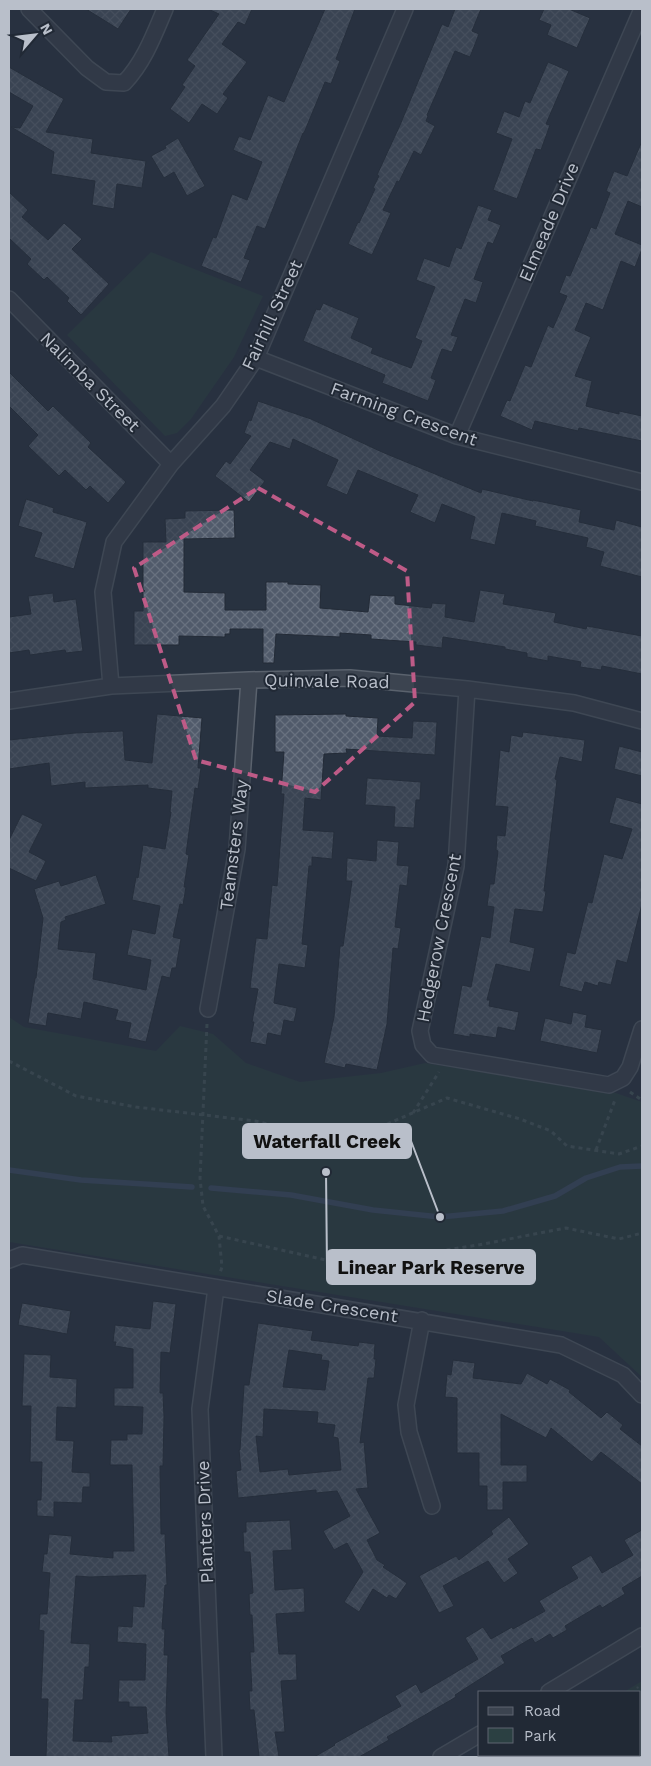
<svg xmlns="http://www.w3.org/2000/svg" width="651" height="1766" font-family="'Work Sans',sans-serif">
<style>
.grass{fill:url(#grass-dots)}
.green{fill:#2b4042}
.lines{fill:none;stroke-linecap:round;stroke-linejoin:round}
.stream{stroke:#3f5068;stroke-width:5.5}
.building{fill:url(#building-cross-hatch);stroke:#232b37;fill-rule:evenodd}
.street-casing{stroke:#5a626d;stroke-width:18}
.path{stroke:#4a5d60;stroke-width:3;stroke-dasharray:4 4;stroke-linecap:butt}
.street{stroke:#3c4450;stroke-width:15}
.marked{fill:none;stroke:#be5b87;stroke-width:4;stroke-dasharray:10 6;stroke-linejoin:round}
.labels{text-anchor:middle;stroke-width:4;stroke-linejoin:round;paint-order:stroke}
.street-label{font-size:18px;fill:#b9bfca;stroke:#212935}
.leader{fill:none;stroke:#b9bfca;stroke-width:2}
.callout-dot{fill:#b9bfca;stroke:#212935;stroke-width:2}
.callout{fill:#b9bfca;stroke:#b9bfca;stroke-width:2}
.callout-label{font-size:19px;text-anchor:middle;font-weight:bold;fill:#111}
</style>
<defs>
<pattern id="grass-dots" width="8" height="8" patternUnits="userSpaceOnUse" patternTransform="scale(1.25)"><rect width="8" height="8" fill="#2b4042"/><path d="M2 2h.1M6 6h.1" fill="none" stroke="#485a5c" stroke-width="1.8" stroke-linecap="round"/></pattern>
<pattern id="building-cross-hatch" width="8" height="8" patternUnits="userSpaceOnUse" patternTransform="scale(1.25)"><rect width="8" height="8" fill="#515b6b"/><path d="M0 0l8 8M0 8l8-8" fill="none" stroke="#68717f"/></pattern>
</defs>
<rect width="100%" height="100%" fill="#283240"/>
<!-- grass -->
<path class="grass" d="M642 1681V1757H518L522 1755H640V1692H624Z"/>
<!-- green -->
<path class="green" d="M151 252 263 296 234 357 191 419 177 433 165 436 67 335Z
M9 1017 24 1027 156 1051 180 1026 213 1034 246 1063 300 1082 381 1073 425 1063 616 1093 642 1102V1377L599 1337 9 1242Z"/>
<g class="lines">
<!-- stream -->
<path class="stream" d="M9 1170 81 1180 192 1187
M211 1188 291 1195 373 1210 440 1217 503 1211 555 1196 586 1178 620 1167 642 1166"/>
</g>
<!-- building -->
<path class="building" d="M86 9H131L118 29Z
M208 9H252L245 25 238 22 222 44 247 62 223 94 228 98 217 114 202 104 189 123 170 109 185 87 182 85 195 66 187 60 219 14Z
M325 9H355L336 59 340 61 331 84 325 82 304 133H303L265 229 257 226 244 258 250 260 241 282 201 266 213 237 216 238 232 194 247 200 262 162 233 150 239 136 250 140 268 95 284 102Z
M455 9H481L472 31 479 34 470 57 455 51 427 115 428 116 426 121 435 126 421 155 414 151 399 182 397 181 383 210 391 213 372 255 348 244 358 222 359 223 375 189 373 188 379 176 377 175 400 125 442 24 448 27Z
M544 9H569L590 18 577 48 547 35 551 25 539 20Z
M548 62 569 71 546 124 550 125 541 150 536 149 517 199 493 190 512 139 496 133 504 111 519 117 525 101 530 103Z
M9 67 64 99 46 132 93 139 91 153 146 161 142 188 117 184 114 209 92 205 95 181 51 174 54 152 11 127 20 128 33 106 9 92Z
M178 138 205 186 187 196 174 172 164 178 151 156 166 148 165 146Z
M642 141V207L628 201 615 234 642 245V249L635 267 621 261 603 310 586 303 575 330 591 337 575 376 592 381 586 406 619 414V411L642 416V441L579 428 578 431 535 421 532 430 500 416 507 400 510 401 525 365 531 367 548 325 553 328 567 296 559 293 566 275 570 276 591 227 596 229 610 193 606 191 614 171 627 176Z
M9 192 28 210 22 217 48 240 64 223 82 239 72 249 109 284 81 315 67 301 69 298 47 277 44 280 27 264 31 259 9 238Z
M478 205 492 210 488 220 501 225 493 244 488 242 474 279 483 282 476 303 465 299 451 335 458 337 452 352 442 349 431 378 436 380 428 401 382 383 385 375 303 341 316 309 320 310 323 303 359 318 351 338 373 348 371 353 411 368 422 341 415 338 435 287 416 280 424 258 449 267 456 247 461 249Z
M9 372 48 411 53 406 91 443 88 447 126 482 108 503 90 486 86 490 65 470 59 476 28 446 38 435 9 406Z
M258 401 311 419 382 452 481 493 482 489 533 501V500L581 510 579 522 614 530 616 520 642 527V577L600 566 604 552 586 547 588 538 535 526 536 521 502 513 495 545 470 539 475 517 442 504 435 523 410 512 418 495 358 470 347 495 326 486 338 460 293 439 290 449 270 442 250 470 265 481 249 502 215 476 226 461 230 464 251 436 244 433 249 420 251 421Z
M26 499 54 508 53 512 87 522 74 569 34 557 42 533 18 526Z
M234 510 235 538 184 539V592L225 593V610H266V582H288V584L321 585 320 608 368 612 370 595 395 596V604L431 608 432 603 446 604 445 617 474 622 480 590 505 594 503 604 556 613 554 622 586 629 587 626 642 636V674L602 666 601 670 580 667 581 662 548 656V661L527 657V653L505 649V647L443 637 442 648 416 645V642L371 639V635L340 633V637L276 634 274 663H263V629H230V634H225V637L179 636V645H134V611H143V591H145L143 590V542H166L165 519 185 518V511Z
M53 593 54 602 76 599 83 651 66 653 65 650 30 655 29 650 9 653V617L31 614 28 596Z
M157 714 202 718 198 768H201L198 789 195 788 186 854 189 855 184 887H186L183 905 180 904 173 937 181 939 176 968H172L170 978 162 976 146 1042 128 1038 131 1023 115 1020 118 1010 84 1002 81 1019 48 1013 46 1026 28 1023 35 978H36L43 918 34 889 59 881 61 886 96 875 106 904 65 917 66 920 61 922 58 949 96 953 93 979 146 990 151 960 127 955 132 929 155 934 160 906 132 900 136 877 138 878 143 845 165 849 171 812H170L172 791 148 788V785L85 788V782L51 786 49 763 9 769V740L75 733 123 731 125 760 152 763Z
M346 714V716L378 718 377 736 412 738 413 721 437 722 435 755 346 749 347 753 324 754 321 800 305 798 303 830 334 832 332 859 312 857V866H309L302 944 308 945 305 968 279 964 274 1003 297 1008 294 1022 284 1020 281 1036 268 1033 266 1045 250 1042 254 1022H252L258 989 250 988 256 938 267 939 272 885 277 886 284 794H281L284 752H275V715Z
M523 732 585 740 582 762 560 757 559 761 555 779 557 780 544 891H546L543 912 515 909 510 942 535 948 530 972 496 964 487 1000H490L489 1006 519 1012 515 1031 498 1027 496 1038 470 1034V1037L453 1034 462 985 471 987 481 936 490 938 494 907 487 906 490 884H494L498 851 496 850 497 835 505 836 508 807 495 806 500 750 509 752 511 735 522 737Z
M619 746 642 752V776L614 769Z
M367 778 421 782 420 800H416L414 828 394 827 395 807 365 805Z
M616 797 642 804V904L627 963 617 960 611 985 599 982 598 986 585 982 582 992 559 986 567 952 575 954 588 902 592 903 604 854 622 859 632 829 609 823Z
M22 814 43 824 29 852 46 861 36 881 9 868V840Z
M377 840 399 842 397 865 409 866 407 886 400 885 395 927 401 928 398 949 393 948 387 1024 377 1070 346 1064 345 1068 324 1063 334 1017 340 946H343L352 881H346L347 858 376 861Z
M573 1012 587 1015 585 1027 602 1030 597 1053 540 1041 545 1018 571 1024Z
M153 1301 176 1304 170 1353 161 1352 160 1393H163L164 1417 163 1466H160L161 1534H165L167 1585H165L162 1629H165L164 1655H168L166 1714 169 1757H46L48 1699H41L44 1631 39 1630 40 1614H47L50 1573 42 1572 44 1554H47L49 1534 72 1536 70 1554 113 1558V1551H134L132 1465H110L111 1440H127V1434H142L143 1407 114 1406V1388H133V1349L115 1346 116 1342H113L115 1325 150 1329ZM146 1575 144 1607 133 1606 132 1627 118 1626 117 1642 146 1644 145 1680H119L118 1702H129V1707H146L148 1733 111 1736 112 1742 73 1741 75 1700H83L85 1667H89L90 1644 71 1643 76 1576 90 1577Z
M22 1303 71 1311 67 1334 18 1325Z
M258 1323 313 1331 311 1340 358 1346 359 1342 375 1344 374 1359H376L374 1378H368L360 1443 364 1442 368 1488 356 1489 380 1533 367 1540 377 1560 385 1565 383 1567 407 1583 396 1599 389 1595 387 1598 373 1589 359 1612 344 1602 363 1572 347 1543 334 1550 323 1531 350 1516 337 1491 316 1493V1490L238 1498 236 1471 241 1470 239 1450H240L244 1385H249ZM289 1350 322 1355 321 1360 329 1361 325 1390 283 1387ZM264 1409 318 1412 317 1423 335 1425 333 1437 338 1438 341 1470 289 1475 288 1469 260 1472 256 1436 263 1437Z
M24 1354 51 1355 50 1377 77 1379 76 1408 57 1407 56 1440 74 1441 72 1472 90 1473V1487H83L82 1503 54 1502V1517L37 1516V1500H41L42 1462H30L31 1406H22Z
M453 1360 475 1363 473 1378 521 1384 527 1373 547 1384 550 1379 570 1390 569 1392 601 1418 607 1412 623 1425 620 1429 642 1446V1484L601 1452 592 1462 551 1428 546 1438 501 1414V1465H527V1482H503V1510H487V1486H479V1453H457V1398L445 1397 447 1374 451 1375Z
M509 1517 529 1544 508 1559 518 1573 504 1583 488 1561 443 1586 454 1606 439 1613 419 1576 456 1556 459 1560 493 1534 491 1531Z
M290 1520 292 1550 273 1551 275 1590 304 1588 305 1612 276 1614 279 1654H296L297 1680 281 1681 285 1732H275L279 1757H259L254 1710H250L249 1691H252L250 1652H254L252 1615H250L249 1594 253 1593 250 1552H244L243 1532H246V1522Z
M642 1530V1576L622 1588 625 1594 602 1608 600 1605 565 1626 567 1630 553 1638 550 1634 535 1643 532 1638 501 1656 505 1663 455 1695 456 1697 387 1737 389 1740 359 1757H314L335 1745 334 1744 401 1706 395 1696 416 1684 421 1693 478 1659 465 1638 483 1627 491 1639 512 1627 513 1629 545 1611 539 1601 578 1578 571 1567 591 1555 602 1573 633 1555 624 1540Z"/>
<g class="lines">
<!-- street casing -->
<g class="street-casing">
<path id="street" d="M29 9 87 68 106 82 124 83C144 62 154 35 165 9
M9 299 171 464
M256 358 457 436 642 482
M457 436 642 9
M111 686 103 592 114 542 171 464 223 406 256 358 405 9
M467 689 456 866 420 1031 423 1045 432 1055 609 1085 623 1078 630 1067 642 1029
M9 701 111 686 249 680 350 678 467 689 574 703 642 721
M208 1009 237 849 249 680
M9 1260 22 1255 561 1345 623 1375 642 1395
M422 1320 406 1405 409 1432 432 1506
M549 1692 642 1636
M214 1757 200 1409 216 1288
M441 1757 480 1734"/>
</g>
<!-- path -->
<path class="path" d="M207 1024 200 1178 203 1206 219 1236 222 1267 220 1273
M9 1061 76 1096 136 1107 255 1121 324 1137 378 1128 447 1098 520 1119 551 1131 567 1146 619 1154 642 1146
M630 1092 642 1100
M413 1113 439 1072
M596 1150 615 1100
M219 1236 348 1265 478 1245 566 1228 619 1239 642 1233"/>
<!-- street -->
<use href="#street" class="street"/>
</g>
<!-- marked area -->
<path d="M0 0H651V1766H0ZM258 488 407 571 415 702 315 792 196 760 134 568Z" fill="#283240" fill-opacity=".55" fill-rule="evenodd"/>
<path class="marked" d="M258 488 407 571 415 702 315 792 196 760 134 568Z"/>
<g class="labels">
<!-- street labels -->
<g class="street-label">
<text transform="translate(549 222) rotate(-67)" y="6">Elmeade Drive</text>
<text transform="translate(272 315) rotate(-65)" y="6">Fairhill Street</text>
<text transform="translate(90 382) rotate(45)" y="6">Nalimba Street</text>
<text transform="translate(404 414) rotate(20)" y="6">Farming Crescent</text>
<text transform="translate(327 681) rotate(1)" y="6">Quinvale Road</text>
<text transform="translate(234 845) rotate(-83)" y="6">Teamsters Way</text>
<text transform="translate(439 938) rotate(-79)" y="6">Hedgerow Crescent</text>
<text transform="translate(332 1306) rotate(9)" y="6">Slade Crescent</text>
<text transform="translate(205 1522) rotate(-92)" y="6">Planters Drive</text>
</g>
</g>
<!-- callouts -->
<path class="leader" d="M440 1217L411 1141M326 1172L327 1267"/>
<g class="callout-dot">
<circle cx="440" cy="1217" r="5"/>
<circle cx="326" cy="1172" r="5"/>
</g>
<g class="callout">
<rect x="243" y="1124" width="168" height="34" rx="5"/>
<rect x="327" y="1250" width="208" height="34" rx="5"/>
</g>
<g class="callout-label">
<text x="327" y="1148">Waterfall Creek</text>
<text x="431" y="1274">Linear Park Reserve</text>
</g>
<!-- border -->
<rect width="651" height="1766" fill="none" stroke="#b9bfca" stroke-width="20"/>
<!-- legend -->
<rect x="478" y="1691" width="162" height="65" fill="#212935" stroke="#5e6571"/>
<rect x="488" y="1707" width="25" height="8" fill="#3c4450" stroke="#5e6571"/>
<text x="524" y="1716" font-size="15" fill="#b9bfca">Road</text>
<rect x="488" y="1728" width="25" height="15" fill="#2b4042" stroke="#5e6571"/>
<text x="524" y="1741" font-size="15" fill="#b9bfca">Park</text>
<!-- north arrow -->
<g transform="translate(35 35) rotate(62)" stroke="#212935" stroke-width="4" paint-order="stroke">
<path d="M0-4L9 19L0 12L-9 19Z" fill="#b9bfca"/>
<text y="-8" font-size="14" font-weight="bold" text-anchor="middle" fill="#b9bfca">N</text>
</g>
</svg>
